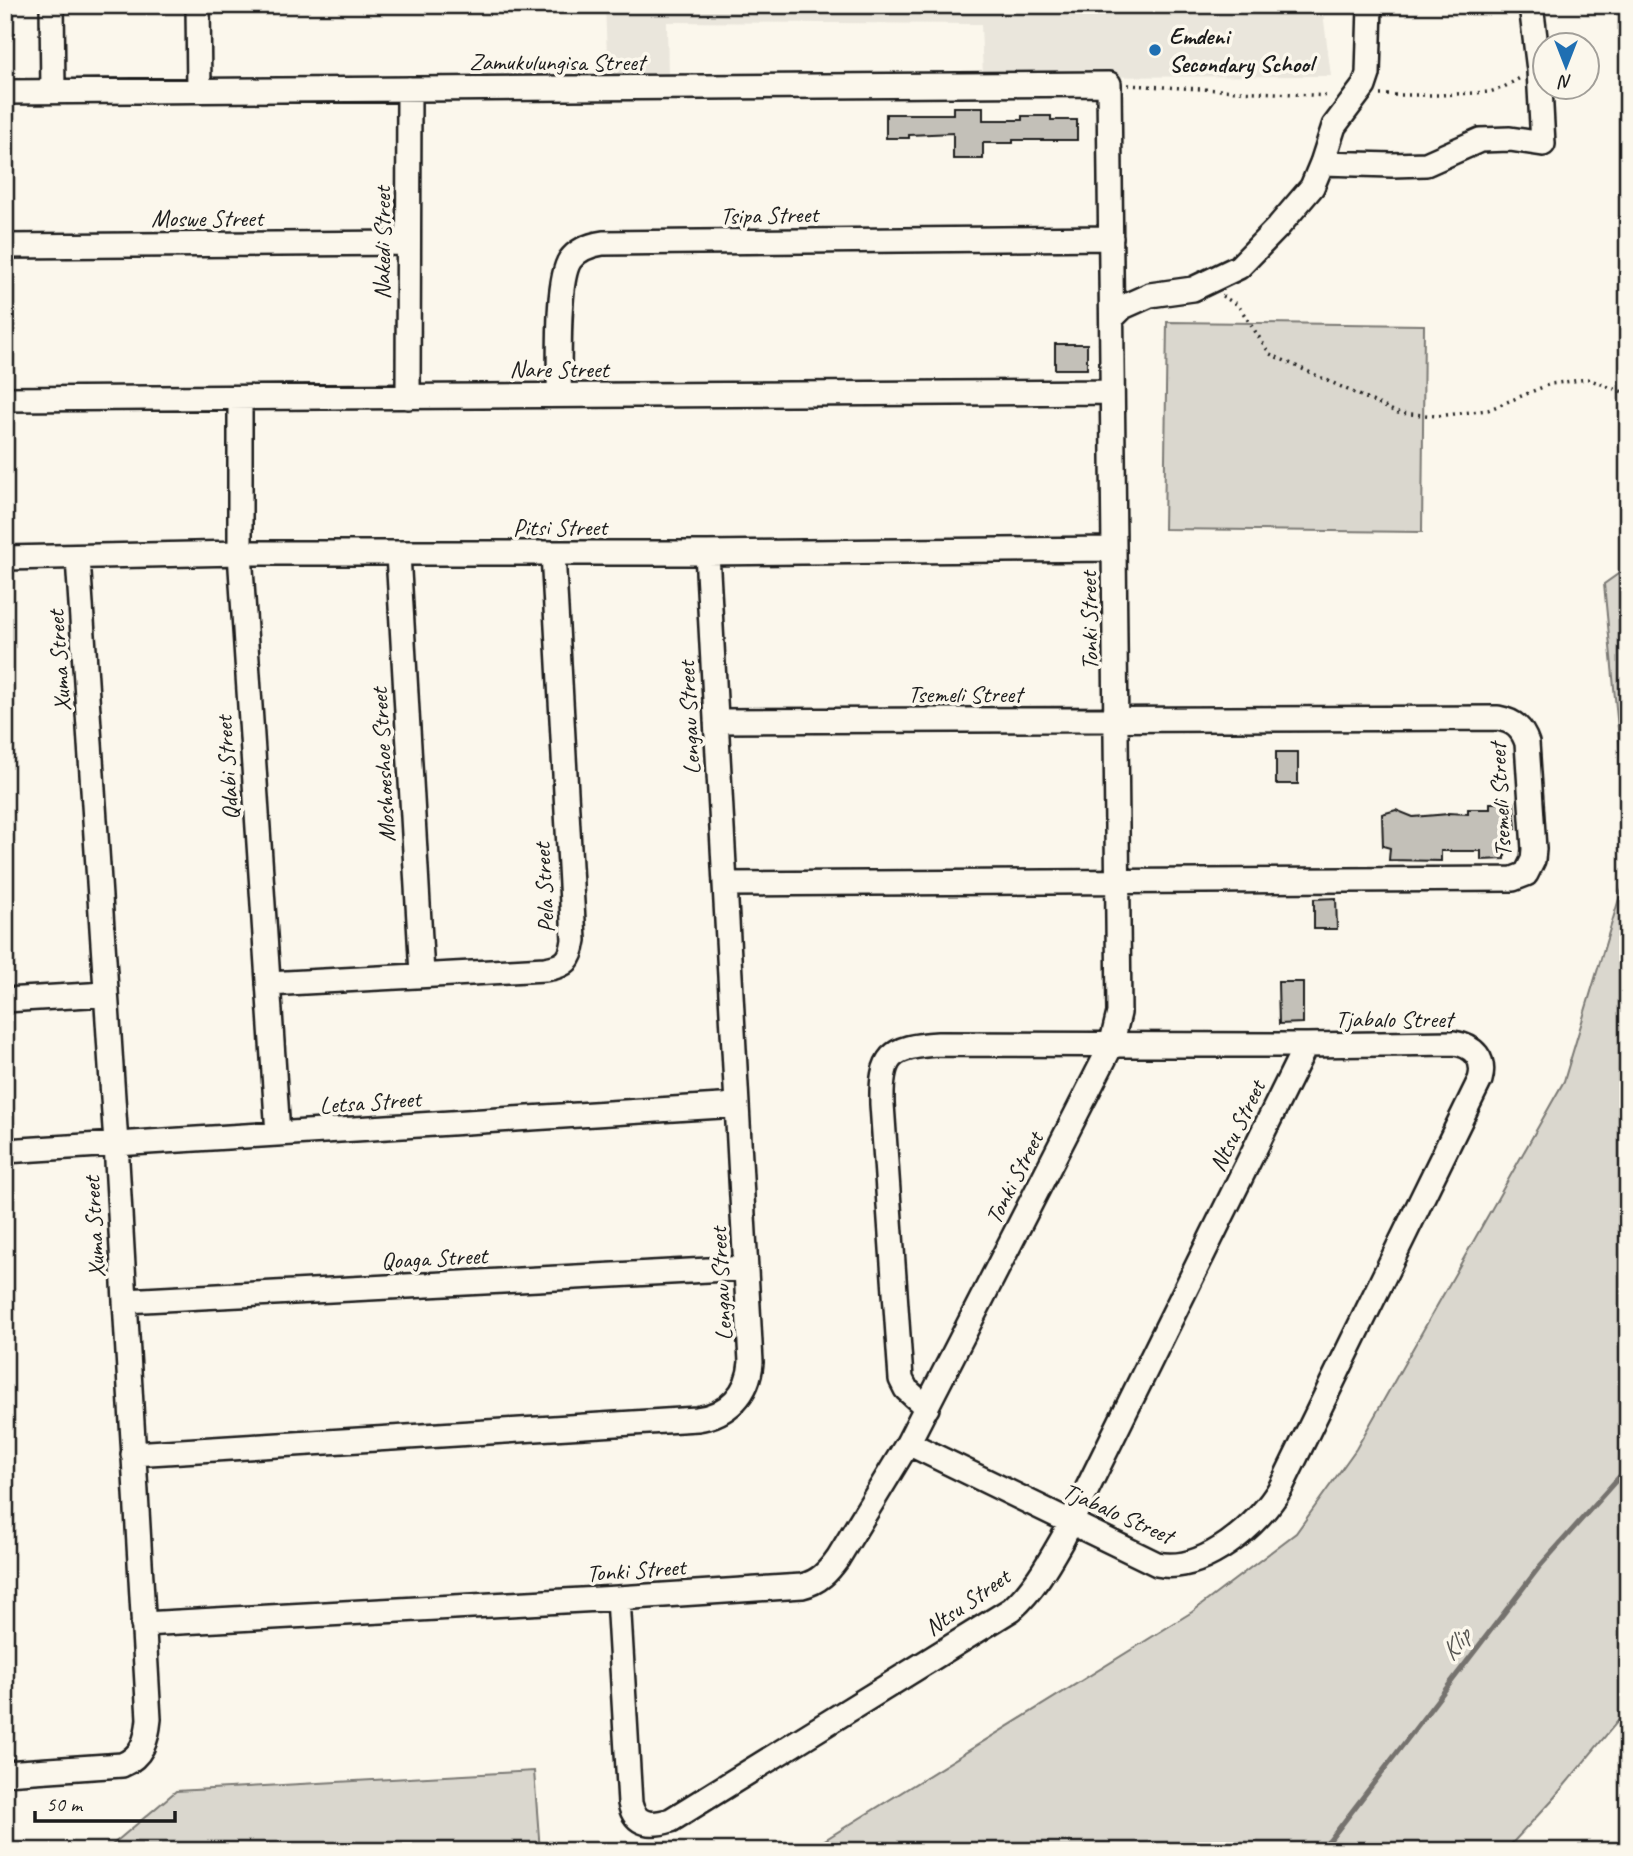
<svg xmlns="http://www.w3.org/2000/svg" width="1633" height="1856" font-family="Caveat,sans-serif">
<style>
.built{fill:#eae6dc}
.green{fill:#dad7ce;stroke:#7b7a75;stroke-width:2}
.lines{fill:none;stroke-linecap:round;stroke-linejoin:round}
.stream{stroke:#74726e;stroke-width:5}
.building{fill:#c3c0b8;stroke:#1c1c1c;stroke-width:2}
.minor-casing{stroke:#1c1c1c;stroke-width:28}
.path{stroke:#1c1c1c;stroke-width:3.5;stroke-dasharray:2 5;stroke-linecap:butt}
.minor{stroke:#fbf7ec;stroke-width:23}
.poi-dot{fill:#1f6fb2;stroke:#fbf7ec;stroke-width:2.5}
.labels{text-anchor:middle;stroke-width:7;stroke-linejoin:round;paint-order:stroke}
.poi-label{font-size:24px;font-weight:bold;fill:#1c1c1c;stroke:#fbf7ec;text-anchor:start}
.street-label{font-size:24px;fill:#1c1c1c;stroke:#fbf7ec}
.water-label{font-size:26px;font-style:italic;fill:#575653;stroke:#fbf7ec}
</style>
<rect width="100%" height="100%" fill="#fbf7ec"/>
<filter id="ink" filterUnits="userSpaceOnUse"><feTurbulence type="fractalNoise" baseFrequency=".0143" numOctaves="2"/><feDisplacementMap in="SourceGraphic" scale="14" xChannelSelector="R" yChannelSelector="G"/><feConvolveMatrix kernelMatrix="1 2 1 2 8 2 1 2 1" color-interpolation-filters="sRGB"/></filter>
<g filter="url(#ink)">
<!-- built -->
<path class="built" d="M605 5H1322L1331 76 983 77 981 24 667 22 668 78 608 81Z"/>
<!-- green -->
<path class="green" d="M1167 322 1424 325 1422 532 1164 529Z
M1628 567V797L1622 770 1604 584Z
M1628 869V1709L1553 1799 1505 1851H807L1192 1612 1296 1533 1356 1449 1564 1081Z
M534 1771 540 1851H105L176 1791Z"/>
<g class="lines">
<!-- stream -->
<path class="stream" d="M1319 1851 1330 1840 1540 1566 1628 1467"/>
</g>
<!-- building -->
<path class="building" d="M953 107H983V120H1022V116H1051V120H1077V140H1013V143H983V159H953V133L909 135V138H886V114H953Z
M1055 344H1087V369H1055Z
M1276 752H1298V784H1276Z
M1490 803H1514L1516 829H1505V859L1481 860V851H1441V861L1389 860 1390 848 1383 846 1382 814 1396 810 1413 817 1448 814V813L1468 814V809H1490Z
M1336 898 1337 929H1314V899Z
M1278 982H1303V1023L1279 1024Z"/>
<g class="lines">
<!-- minor casing -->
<g class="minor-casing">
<path id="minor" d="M52 5 53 91
M198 5 199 90
M5 92 1109 84 1119 1013 1111 1046 908 1443 838 1558C828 1572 819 1582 802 1586L618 1598 143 1624
M1322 163 1392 165 1426 164 1480 140 1510 139 1543 144 1539 70 1531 5
M5 246 408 243
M1112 318 1123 307 1150 295 1193 289 1239 267 1277 228 1312 187 1322 163 1334 126 1364 86 1368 74 1370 5
M559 395C560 366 556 281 570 260 578 249 590 245 603 243L1111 238
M408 397 409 89
M240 398V553L278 1134
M5 399 1112 392
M398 554 422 974
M5 558 240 553H707L1114 549
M716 721 1498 718C1514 721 1522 728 1527 743L1534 849 1533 860 1526 874 1513 879 725 884
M268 984 545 969C566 966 571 960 574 940L553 553
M5 1000 106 994
M5 1151 737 1105
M125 1301 746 1268
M908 1443 1157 1564C1203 1574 1260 1524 1281 1487L1480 1080C1486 1059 1474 1046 1454 1043L1306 1045 938 1044C889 1047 881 1056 882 1104L901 1379 906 1389 927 1408
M133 1454 697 1419C728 1415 749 1393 751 1362L707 553
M618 1598 630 1803C635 1826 652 1826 671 1820L1012 1609C1035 1588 1048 1564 1063 1538L1306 1045
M5 1773 122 1765C142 1757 147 1740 149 1719L116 1144 78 558"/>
</g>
<!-- path -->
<path class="path" d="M1128 85 1330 96
M1380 95H1440L1490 92 1504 87 1520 78
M1222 296 1238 305 1270 354 1398 413 1437 416 1488 410 1550 384 1588 379 1628 394"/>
<!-- minor -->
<use href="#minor" class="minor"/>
</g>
</g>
<!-- markers -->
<circle class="poi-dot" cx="1155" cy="50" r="7"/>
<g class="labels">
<!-- poi labels -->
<g class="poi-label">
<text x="1169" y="44">Emdeni<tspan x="1169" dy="28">Secondary School</tspan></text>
</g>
<!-- street labels -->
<g class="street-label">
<text x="557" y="70">Zamukulungisa Street</text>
<text transform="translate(769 215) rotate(-1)" y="8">Tsipa Street</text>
<text x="207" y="226">Moswe Street</text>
<text transform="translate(382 243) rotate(-90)" y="8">Nakedi Street</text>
<text x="559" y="377">Nare Street</text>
<text x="560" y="535">Pitsi Street</text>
<text transform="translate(1089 621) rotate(-91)" y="8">Tonki Street</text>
<text transform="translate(59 661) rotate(-94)" y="8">Xuma Street</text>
<text x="965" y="702">Tsemeli Street</text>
<text transform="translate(689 718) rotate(-93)" y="8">Lengau Street</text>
<text transform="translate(383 765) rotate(-93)" y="8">Moshoeshoe Street</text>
<text transform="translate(227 768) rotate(-94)" y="8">Qdabi Street</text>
<text transform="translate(1500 800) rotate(-93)" y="8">Tsemeli Street</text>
<text transform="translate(544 888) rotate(-93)" y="8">Pela Street</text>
<text x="1394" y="1027">Tjabalo Street</text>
<text transform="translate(370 1102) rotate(-4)" y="8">Letsa Street</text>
<text transform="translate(1237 1126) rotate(-64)" y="8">Ntsu Street</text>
<text transform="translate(1014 1178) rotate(-63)" y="8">Tonki Street</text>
<text transform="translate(94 1227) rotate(-93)" y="8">Xuma Street</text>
<text transform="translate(434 1258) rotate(-3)" y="8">Qoaga Street</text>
<text transform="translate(721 1284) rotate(-93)" y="8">Lengau Street</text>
<text transform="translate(1118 1513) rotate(24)" y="8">Tjabalo Street</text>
<text transform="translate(636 1570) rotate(-4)" y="8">Tonki Street</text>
<text transform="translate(967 1602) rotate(-35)" y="8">Ntsu Street</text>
</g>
<!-- water labels -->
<g class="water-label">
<text transform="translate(1455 1644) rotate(-52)" y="9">Klip</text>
</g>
</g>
<!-- margin -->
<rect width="1633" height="1856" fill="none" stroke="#fbf7ec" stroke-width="28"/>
<rect x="14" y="14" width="1605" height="1828" fill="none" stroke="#1c1c1c" stroke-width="2.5" filter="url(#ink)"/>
<!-- north arrow -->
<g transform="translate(1566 66) rotate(180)"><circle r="33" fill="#fbf7ec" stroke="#a29f99" stroke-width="2"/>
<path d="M0-5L12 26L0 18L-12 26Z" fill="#1f6fb2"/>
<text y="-10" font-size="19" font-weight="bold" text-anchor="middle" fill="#1c1c1c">N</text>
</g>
<!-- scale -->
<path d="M35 1811v10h140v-10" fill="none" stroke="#1c1c1c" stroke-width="3.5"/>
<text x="46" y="1811" font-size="21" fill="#1c1c1c" stroke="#fbf7ec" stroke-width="5" paint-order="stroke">50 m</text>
</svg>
